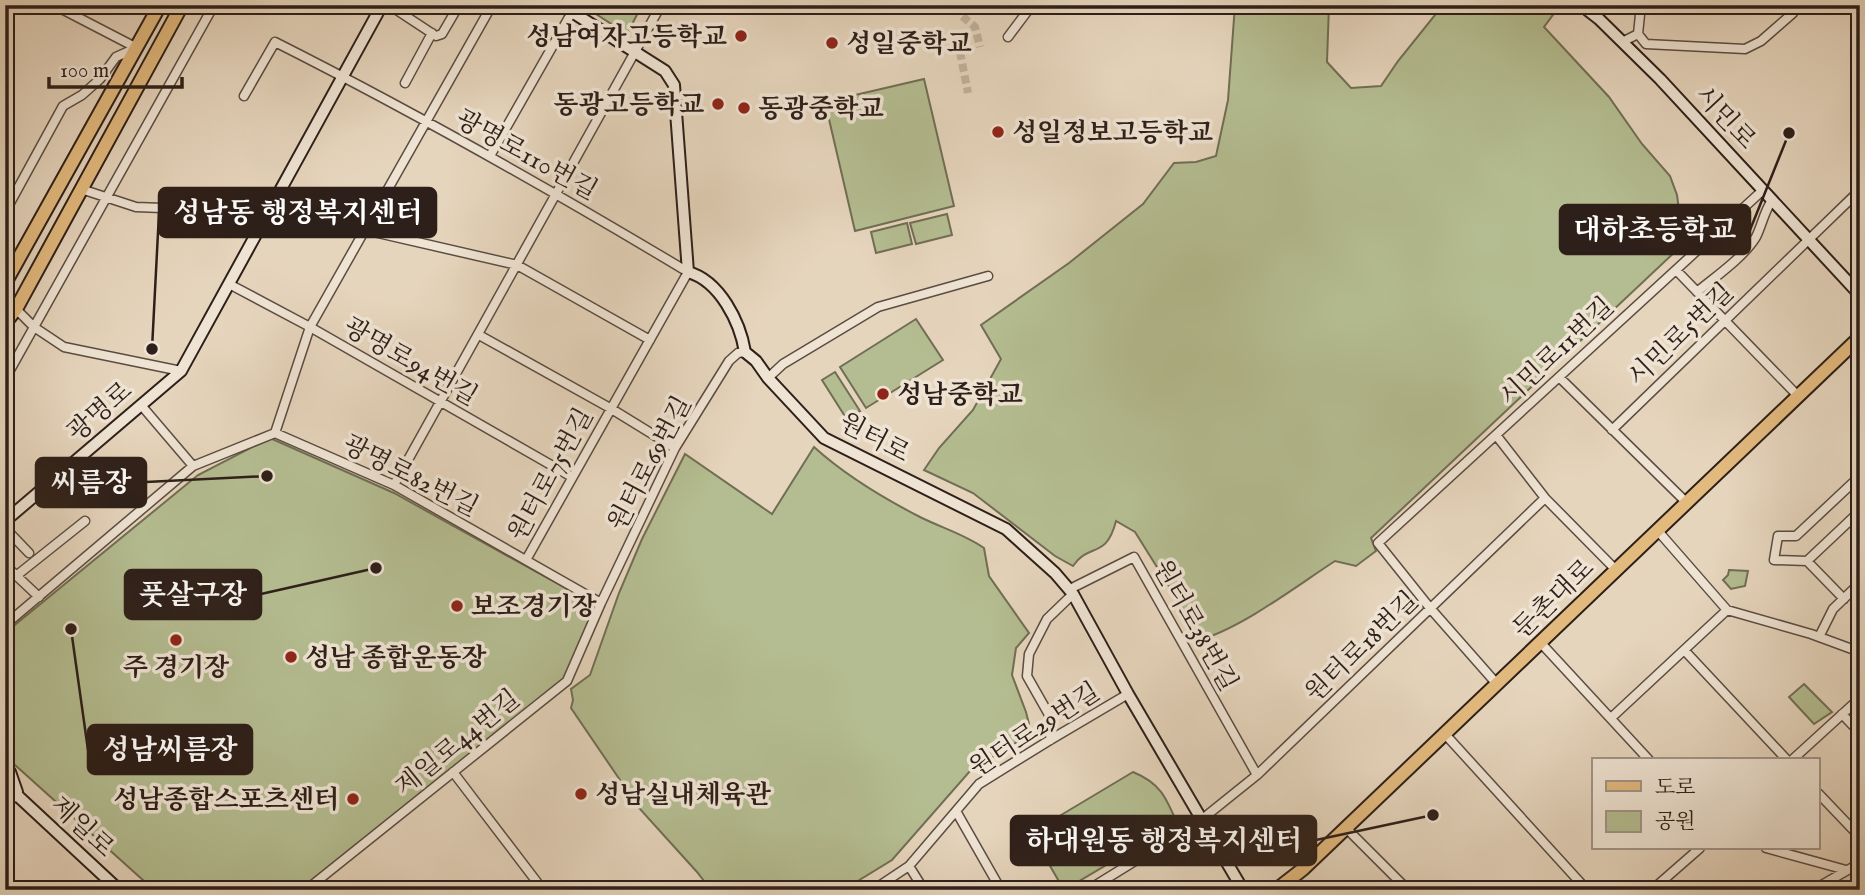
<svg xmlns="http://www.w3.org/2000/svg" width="1865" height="895" font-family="'IM FELL English','Noto Serif KR',serif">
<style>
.green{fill:#b4bd91;stroke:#706e55;stroke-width:2}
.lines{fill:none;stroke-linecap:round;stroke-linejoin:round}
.street-tunnel{stroke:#c1b19c;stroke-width:8;stroke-dasharray:8 4;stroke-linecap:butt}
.street-casing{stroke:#5b4c42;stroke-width:11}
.secondary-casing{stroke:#2d1f19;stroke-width:14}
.primary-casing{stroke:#2d1f19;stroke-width:16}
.street{stroke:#efe4d4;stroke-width:8}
.secondary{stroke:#efe4d4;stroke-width:10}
.primary{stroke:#e3ba7e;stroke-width:12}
.poi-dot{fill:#8f2418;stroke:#efe4d4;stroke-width:2.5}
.labels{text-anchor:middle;stroke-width:7;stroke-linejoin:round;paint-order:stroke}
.poi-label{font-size:26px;font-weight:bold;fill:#2d1f19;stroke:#efe4d4;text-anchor:start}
.street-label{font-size:26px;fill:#2d1f19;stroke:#efe4d4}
.leader{fill:none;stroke:#2d1f19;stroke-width:2.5}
.callout-dot{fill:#2d1f19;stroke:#efe4d4;stroke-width:2.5}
.callout{fill:#2d1f19;stroke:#2d1f19;stroke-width:2.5}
.callout-label{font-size:28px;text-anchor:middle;font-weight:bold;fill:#fff}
</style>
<rect width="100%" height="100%" fill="#e6d5bd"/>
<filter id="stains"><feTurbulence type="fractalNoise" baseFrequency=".00286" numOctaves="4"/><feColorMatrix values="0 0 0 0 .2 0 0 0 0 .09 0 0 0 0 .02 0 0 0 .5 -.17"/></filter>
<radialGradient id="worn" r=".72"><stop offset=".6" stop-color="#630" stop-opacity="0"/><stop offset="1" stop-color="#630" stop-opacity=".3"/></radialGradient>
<!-- green -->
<path class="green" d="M582 5H642L627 34Z
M1235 5H1329L1327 62 1351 88 1381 86 1398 61 1443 5H1555L1558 8 1544 27 1609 97 1642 144 1670 176 1677 195 1680 217 1678 249 1371 538 1376 551 1356 566 1335 561C1298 585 1243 627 1202 639L1135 532 1116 521C1106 560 1089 542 1073 566L1055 556 973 493 924 470 939 448 973 410 1001 359 981 325 1069 263 1143 204 1174 163 1196 162 1216 156 1228 100Z
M924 79 954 206 855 231 825 102Z
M947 214 952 235 916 244 910 223Z
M907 223 912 244 876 253 871 232Z
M916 319 943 360 866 408 840 367Z
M835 372 860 411 846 418 822 380Z
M270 438 394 493 596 605 567 681 302 890H154L5 756V633L198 475Z
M814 447C845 475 883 498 920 517 942 528 964 534 984 548L989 576 1029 633 1016 648 1012 675 1026 712 1029 724 1025 737 970 771 892 860 843 890H707L704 881 697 872 639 808 571 708 573 700 571 689 590 675 619 593 642 539 685 454 772 514Z
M1729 570 1748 571 1745 586 1731 589 1723 580 1728 575Z
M1804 684 1832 712 1814 724 1789 697Z
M1133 772C1160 783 1166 797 1177 823L1064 890 1031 833Z"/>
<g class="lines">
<!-- street-tunnel -->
<path class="street-tunnel" d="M965 5 962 16 975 27 980 47
M960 52 968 93"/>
<!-- street casing -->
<g class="street-casing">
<path id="street" d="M54 5 137 48
M389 5 436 36 442 34 459 5
M5 21 15 5
M1638 34 1646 44 1745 49 1761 41 1793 13 1796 5
M1008 37 1032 5
M1622 42 1638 34 1641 5
M405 83 432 33
M244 96 275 42C416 113 553 191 688 272L526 560
M490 156 572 12
M81 189 136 207 267 212 365 230 517 265 650 340
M5 212 63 106 82 95 100 79 116 57 134 49
M1676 270 1798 396
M229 284 310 327 572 477
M1697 292C1715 277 1744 257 1756 237 1762 225 1764 212 1772 200
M479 335 610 408 675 448
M181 371 64 347 34 327 214 5
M1559 377 1686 502
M768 378 783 364 878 307 988 276
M5 379 34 327 16 309
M141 405 193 466
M1612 430 1860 190
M275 433 310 327 492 5
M1496 435 1545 498 1616 570
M394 485 661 5
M5 528 29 553
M1658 531 1727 610 1811 634 1860 652
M1807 561 1774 560 1778 536H1796L1860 476
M5 565 39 597
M16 576 85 521
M1070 589 1134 557 1257 775
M1844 599 1807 561 1860 511
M5 625 193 466 275 433 394 485 601 603
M1819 637 1833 609 1860 583
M1540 642 1649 760
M1685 651 1787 760
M1496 683 1430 608 1378 543 1763 190
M1842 714 1860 733
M1611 718 1727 610
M1444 733 1587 890
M1050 740 1052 720 1027 676 1029 654 1047 619 1073 594
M1792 760 1860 698
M453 772 543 890
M1818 793 1860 837
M5 805 17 795
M956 811 1001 890
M1346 828 1408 890
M1766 848 1846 870
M909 866 924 890
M306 890 567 681 601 603 675 448 729 361 738 353 745 352
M873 890 909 866 979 784 1050 740 1128 694
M1088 890 1201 820 1257 775 1545 498
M1652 890 1700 848
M1813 890 1860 863"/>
</g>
<!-- secondary casing -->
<g class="secondary-casing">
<path id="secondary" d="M561 5 665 71 674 85 688 272C720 281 740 322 745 352L756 361 768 378 824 438 1006 529 1055 573 1073 594 1128 694 1243 890
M1581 5 1599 19 1660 79 1860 295
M5 521 181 371 382 5
M5 768 10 772 17 792
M5 784 119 890"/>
</g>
<!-- primary casing -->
<g class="primary-casing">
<path id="primary" d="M5 283 160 5
M5 323 16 309 182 5
M1276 890 1303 869 1860 337"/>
</g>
<!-- street -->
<use href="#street" class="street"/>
<!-- secondary -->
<use href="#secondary" class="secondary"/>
<!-- primary -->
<use href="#primary" class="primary"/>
</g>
<!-- markers -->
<g class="poi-dot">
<circle cx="741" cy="36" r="7"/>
<circle cx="832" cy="43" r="7"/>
<circle cx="718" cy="104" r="7"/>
<circle cx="744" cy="108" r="7"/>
<circle cx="998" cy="132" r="7"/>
<circle cx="883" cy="394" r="7"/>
<circle cx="457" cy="606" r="7"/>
<circle cx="176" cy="640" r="7"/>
<circle cx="291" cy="657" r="7"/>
<circle cx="581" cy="794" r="7"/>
<circle cx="353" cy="799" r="7"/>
</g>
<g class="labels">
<!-- poi labels -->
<g class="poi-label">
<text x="727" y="45" text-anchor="end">성남여자고등학교</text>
<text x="846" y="52">성일중학교</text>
<text x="704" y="113" text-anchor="end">동광고등학교</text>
<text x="758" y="117">동광중학교</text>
<text x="1012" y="141">성일정보고등학교</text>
<text x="897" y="403">성남중학교</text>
<text x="471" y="615">보조경기장</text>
<text x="305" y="666">성남 종합운동장</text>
<text x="176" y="676" text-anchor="middle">주 경기장</text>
<text x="595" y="803">성남실내체육관</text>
<text x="339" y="808" text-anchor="end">성남종합스포츠센터</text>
</g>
<!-- street labels -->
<g class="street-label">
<text transform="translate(1726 117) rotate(47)" y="9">시민로</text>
<text transform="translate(527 154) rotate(29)" y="9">광명로110번길</text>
<text transform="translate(1680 334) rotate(-44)" y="9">시민로5번길</text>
<text transform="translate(1556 351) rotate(-43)" y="9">시민로11번길</text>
<text transform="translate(411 361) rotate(30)" y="9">광명로94번길</text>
<text transform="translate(99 411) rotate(-41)" y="9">광명로</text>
<text transform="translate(875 437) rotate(28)" y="9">원터로</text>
<text transform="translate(649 463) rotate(-62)" y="9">원터로69번길</text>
<text transform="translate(550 474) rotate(-61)" y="9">원터로75번길</text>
<text transform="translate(411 475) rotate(27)" y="9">광명로82번길</text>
<text transform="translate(1553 598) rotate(-44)" y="9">둔촌대로</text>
<text transform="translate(1196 625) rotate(61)" y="9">원터로38번길</text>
<text transform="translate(1361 646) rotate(-44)" y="9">원터로18번길</text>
<text transform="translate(1034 729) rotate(-33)" y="9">원터로29번길</text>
<text transform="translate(457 742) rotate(-39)" y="9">제일로44번길</text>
<text transform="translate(83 826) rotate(43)" y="9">제일로</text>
</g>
</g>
<!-- callouts -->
<path class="leader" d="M152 349L159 213M1789 133L1750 230M267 476L146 482M376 568L261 594M71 629L88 750M1433 815L1316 840"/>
<g class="callout-dot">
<circle cx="152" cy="349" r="7"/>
<circle cx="1789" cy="133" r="7"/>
<circle cx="267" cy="476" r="7"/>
<circle cx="376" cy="568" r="7"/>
<circle cx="71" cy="629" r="7"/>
<circle cx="1433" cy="815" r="7"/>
</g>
<g class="callout">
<rect x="159" y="188" width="277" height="49" rx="7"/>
<rect x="1560" y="205" width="190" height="49" rx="7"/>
<rect x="36" y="458" width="110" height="49" rx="7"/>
<rect x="125" y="570" width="136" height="49" rx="7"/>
<rect x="88" y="725" width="164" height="49" rx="7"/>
<rect x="1011" y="816" width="305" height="49" rx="7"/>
</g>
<g class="callout-label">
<text x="298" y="222">성남동 행정복지센터</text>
<text x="1655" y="239">대하초등학교</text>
<text x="91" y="492">씨름장</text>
<text x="193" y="604">풋살구장</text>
<text x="170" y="759">성남씨름장</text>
<text x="1164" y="850">하대원동 행정복지센터</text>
</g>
<!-- margin -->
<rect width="1865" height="895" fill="none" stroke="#e6d5bd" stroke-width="28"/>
<rect x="7" y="7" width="1851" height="881" fill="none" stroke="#2d1f19" stroke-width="3.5"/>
<rect x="14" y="14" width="1837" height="867" fill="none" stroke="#2d1f19" stroke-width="2"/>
<!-- legend -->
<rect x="1592" y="758" width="228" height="91" fill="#efe4d4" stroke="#a19589" stroke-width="2"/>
<rect x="1606" y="781" width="35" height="10" fill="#e3ba7e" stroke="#a19589" stroke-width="2"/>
<text x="1655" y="794" font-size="21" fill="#2d1f19">도로</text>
<rect x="1606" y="811" width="35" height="21" fill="#b4bd91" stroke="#a19589" stroke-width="2"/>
<text x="1655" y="828" font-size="21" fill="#2d1f19">공원</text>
<!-- scale -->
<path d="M49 77v10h133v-10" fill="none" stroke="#2d1f19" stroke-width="3.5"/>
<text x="60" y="77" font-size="21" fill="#2d1f19" stroke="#efe4d4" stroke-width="5" paint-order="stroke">100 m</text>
<rect width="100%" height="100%" filter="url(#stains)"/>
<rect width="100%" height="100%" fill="url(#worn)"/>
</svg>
